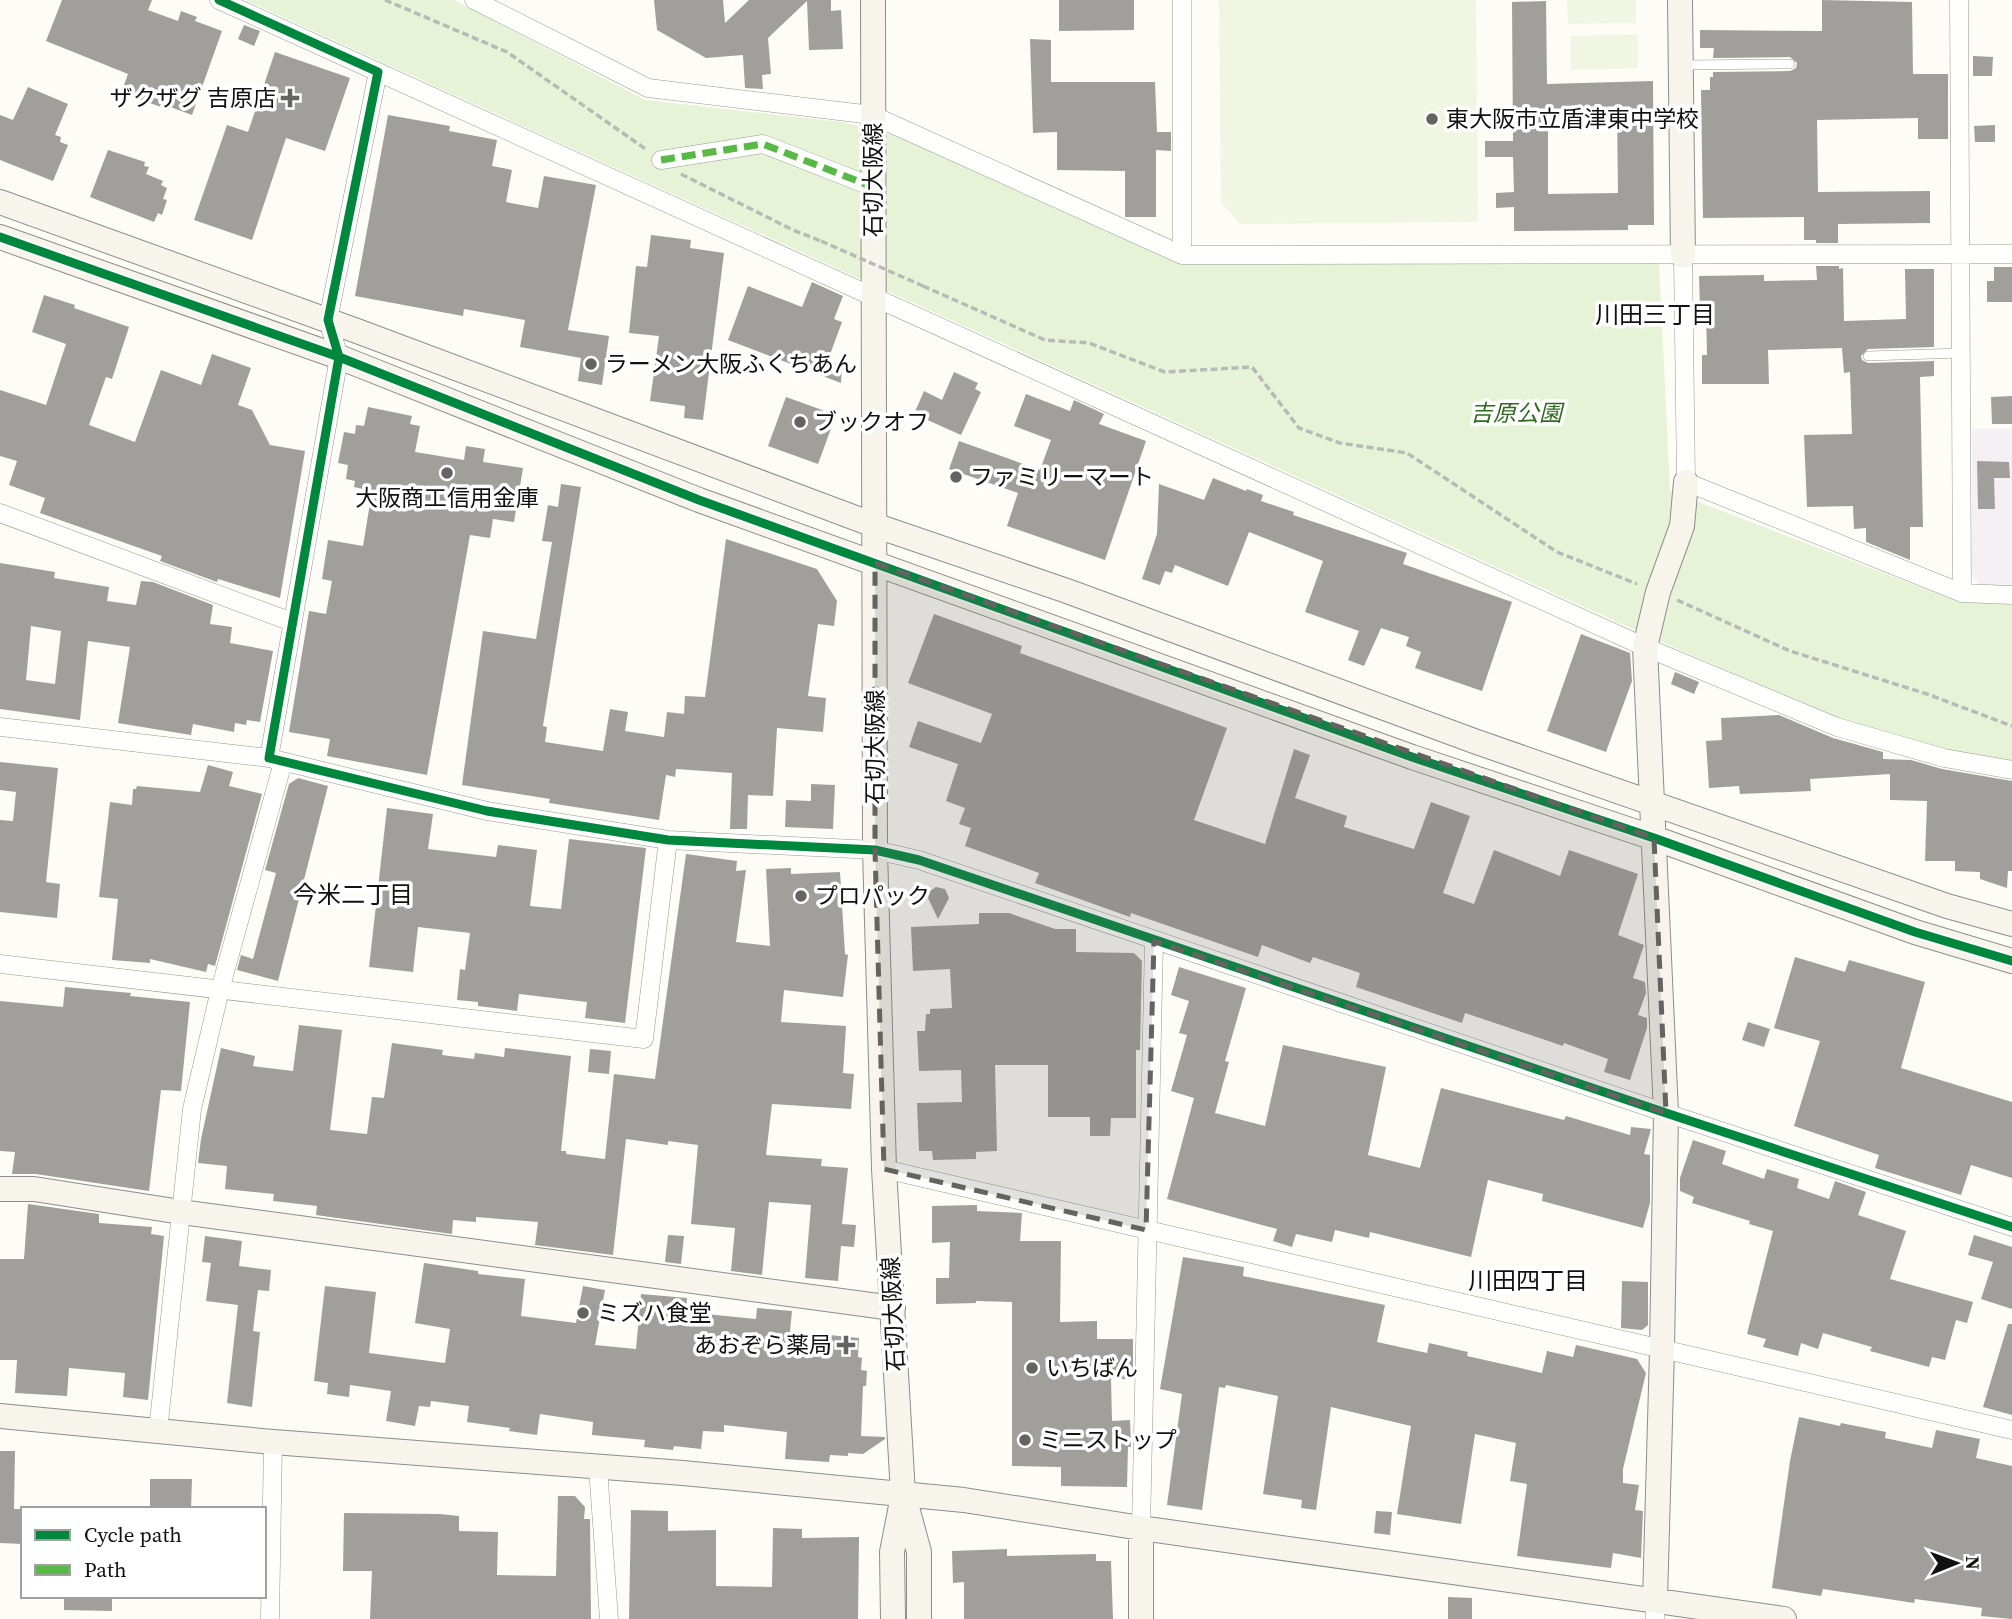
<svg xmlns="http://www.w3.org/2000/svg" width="2012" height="1619" font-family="'Source Serif 4','Noto Sans JP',serif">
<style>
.industrial{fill:#f5f0f3}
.green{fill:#e7f3d7}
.pitch{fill:#f0f6e1}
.building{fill:#a19f9c;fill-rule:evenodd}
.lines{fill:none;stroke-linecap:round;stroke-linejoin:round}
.lane-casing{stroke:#979795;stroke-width:10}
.street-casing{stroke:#979795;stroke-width:19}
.secondary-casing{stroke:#8e8d8b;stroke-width:26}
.path{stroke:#b9b9b8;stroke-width:3.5;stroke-dasharray:7 3.5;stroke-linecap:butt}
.lane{stroke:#fffffe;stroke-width:9}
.street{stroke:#fffffe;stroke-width:18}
.secondary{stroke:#f6f4eb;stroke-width:24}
.path-bridge{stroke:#b9b9b8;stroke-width:3.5;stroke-dasharray:7 3.5;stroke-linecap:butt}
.quiet{stroke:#58b947;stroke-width:7;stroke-dasharray:14 7;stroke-linecap:butt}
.cycleway-casing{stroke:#fff;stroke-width:13}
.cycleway{stroke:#00873e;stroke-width:9}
.marked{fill:#646362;fill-opacity:0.2;stroke:#646362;stroke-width:5;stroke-dasharray:14 9;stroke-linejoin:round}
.poi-dot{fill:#646362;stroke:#fff;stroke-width:2.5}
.labels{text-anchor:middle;stroke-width:7;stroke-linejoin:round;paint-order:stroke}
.poi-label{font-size:23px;fill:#111;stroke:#fff;text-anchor:start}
.street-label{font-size:23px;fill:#111;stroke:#fff}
.park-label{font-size:23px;font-style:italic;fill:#2f6b1f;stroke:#fff}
.neighbourhood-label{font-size:24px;fill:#111;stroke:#fff}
</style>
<rect width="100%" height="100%" fill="#fdfcf7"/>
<!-- industrial -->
<path class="industrial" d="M1972 429H2012V587H1982L1971 575Z"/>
<!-- green -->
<path class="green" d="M245 0H454L645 100 842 122 906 138 1178 263 1659 262 1670 491 1959 602 2012 604V761L1944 751 1846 722 1666 644Z"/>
<!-- pitch -->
<path class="pitch" d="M1219 0H1476L1478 222 1240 224 1221 202Z
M1567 0H1636V23L1568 24Z
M1638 34V68L1571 70V36Z"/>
<!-- building -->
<path class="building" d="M62 0H152L148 10 178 21 181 11 197 17 195 21 222 31 192 115 165 105 164 108 121 93 128 74 46 41Z
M654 0H723L725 23 749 0H831V11L841 10 843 49 809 50 807 1 768 38 771 74 762 75 763 89 745 88 743 55 706 58 657 30Z
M1059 0H1134V30L1059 31Z
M1822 0 1912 2 1913 74H1948V139H1918V118L1817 120 1818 192 1930 191V223L1838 224V243H1816V240H1804V217L1703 218 1701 90H1710V77H1713V72L1790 71 1796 68 1797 63 1790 57 1713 58 1714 48H1700V30L1822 31Z
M1546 1 1547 84 1653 81 1654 225H1628V230L1514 231V207L1496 208V193L1514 192 1513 157H1485V141H1513L1512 2ZM1617 111 1618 193 1548 194V112Z
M244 25 260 31 254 46 238 39Z
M1030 39 1051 40V82H1155L1157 132H1171V151L1156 150V217H1125V171L1057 170V132L1033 133Z
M275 52 350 78 325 151 286 138 252 240 194 220 227 125 248 132Z
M1973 56 1993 57 1992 76H1973Z
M28 87 68 104 55 135 61 137 60 142 68 145 53 181 0 160V115L13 120Z
M388 115 450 126 449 131 497 140 492 166 512 170 506 202 538 208 544 176 596 185 568 330 609 336 602 385 578 381 581 358 520 347 525 320 464 309 463 316 355 296Z
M1995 125V142H1975L1974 126Z
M108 150 145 162 144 166 149 167 146 174 163 181 161 185 167 188 163 199 167 200 162 215 158 213 154 222 90 197Z
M651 235 691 240 690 248 724 253 703 420 684 418 685 406 650 401 659 336 629 333 636 266 647 267Z
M1816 266H1839V269L1843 268 1844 321 1906 319 1905 269H1934V347L1868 349 1861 356 1862 360 1868 363 1934 361V376L1920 377 1923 527H1910V560L1866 542V528L1854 529 1853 506 1807 507 1804 435 1852 434 1850 372 1844 373 1842 348 1768 350 1769 384H1702V355H1707L1706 309 1700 310 1699 276 1764 275V281L1817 280Z
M1994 267H2012V302H1987V281H1994Z
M812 282 843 296 834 319 842 322 828 360 842 366 841 383 728 340 748 286 802 307Z
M44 295 75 305 74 308 129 327 112 379 106 377 89 425 135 442 161 370 201 385 212 354 251 368 238 405 252 410 270 445 305 451 280 598 218 579 217 582 160 561 162 556 40 513 45 498 9 485 17 461 0 456V390L46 405 66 344 32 332Z
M954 372 978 383 975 389 981 392 961 435 914 414 924 391 942 400Z
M1026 394 1070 411 1074 400 1104 414 1099 424 1146 441 1105 560 1007 526 1018 493 949 469 959 441 1040 470 1051 440 1014 426Z
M2012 396V424H1992L1991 397Z
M786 397 836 415 818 464 768 446Z
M368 407 412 416 410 424 420 426 415 452 464 460 466 446 485 449 483 462 523 468 514 522 493 519 490 538 470 535 427 775 327 756 330 739 289 732 309 611 326 614 332 581 322 579 328 540 363 546 372 491 354 487 355 481 346 479 348 465 338 463 344 432 355 434 356 425 364 426Z
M1977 461 2009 462 2010 478H1994L1995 509H1978Z
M1213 478 1246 491 1247 489 1263 495 1261 501 1294 512 1293 515 1407 553 1403 564 1512 602 1482 691 1415 668 1421 652 1406 646 1409 637 1381 628 1364 666 1348 660 1359 631 1305 612 1323 561 1249 532 1228 586 1175 565 1172 573 1165 571 1160 585 1142 579 1157 534 1159 484 1204 500Z
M561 484 581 487 543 726 547 727 545 742 603 751 610 709 628 712 625 731 664 737 667 712 684 714 685 696 705 697 726 539 817 569 837 601 834 626 818 624 808 696 826 698 823 732 777 728 773 796 748 795 747 829H730L732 773 676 769 675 777 666 775 659 820 549 803 550 799 462 785 483 631 536 639 552 542 542 541 548 505 558 507Z
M0 563 55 572 54 578 109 587 107 601 136 605 141 581 153 582 213 605 210 624 232 627 230 643 273 651 260 722 247 720 246 725 235 723 234 732 193 724 191 735 118 723 130 647 88 641 80 720 0 709ZM31 626 61 631 55 684 26 680Z
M934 614 1022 646 1020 653 1227 728 1194 820 1265 844 1294 749 1310 755 1295 798 1347 816 1344 827 1414 849 1431 802 1470 816 1443 893 1474 904 1494 850 1560 876 1569 850 1638 874 1618 935 1644 945 1633 978 1645 982 1646 993 1638 1015 1647 1018V1028L1630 1080 1604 1072 1608 1059 1564 1043 1563 1046 1465 1013 1462 1023 1356 987 1360 973 1313 957 1310 963 1262 945 1258 957 1131 913 1130 917 1035 883 1039 873 965 846 971 828 959 824 965 808 946 801 958 764 909 747 918 721 981 743 992 714 908 683Z
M1581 634 1630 653 1632 681 1606 752 1547 731Z
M1675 672 1699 682 1694 694 1671 684Z
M1779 715 1833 738 1883 752V759L1911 760 1942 769 2012 781V871H2008L2007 888 1980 879V872L1955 871V861H1925L1927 801 1890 800V774L1810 779 1811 791 1740 794 1739 786 1709 788 1706 741 1722 740 1721 718Z
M0 762 58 768 46 882 60 884 57 918 0 912V820L13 821 16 792 0 790Z
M208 765 233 772 229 786 262 794 215 966 208 964 206 972 150 959V963L112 960 118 899 99 897 110 802 132 805 133 789H136L137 786 200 792Z
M298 778 328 786 278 981 237 970 241 955 253 959 276 873 265 870 289 784Z
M811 784 835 785 833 829 785 827 786 800 811 801Z
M387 808 433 814 428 849 496 857 498 845 537 850 530 906 561 909 569 839 646 848 625 1023 585 1018 587 1002 519 994 517 1011 478 1006V1002L457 1000 460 969 465 970 470 933 418 927 413 972 369 967Z
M686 854 737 861 736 871 746 870 736 942 770 946 766 869 791 868V874L840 872 845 954 848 955 843 997 784 990 781 1022 846 1026 843 1073 854 1074 851 1109 772 1104 766 1155 822 1159 821 1166 848 1168 842 1224 856 1225 854 1247 841 1246 838 1281 805 1278 811 1205 769 1202 762 1275 731 1271 735 1228 691 1224 698 1145 668 1141V1145L626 1139 613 1255 535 1245 538 1222 476 1217V1222L453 1220 452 1234 316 1215 317 1206 273 1201 274 1194 225 1189 227 1166 198 1163 201 1139 221 1048 255 1056 253 1066 293 1071 299 1025 342 1030 330 1130 367 1134 372 1097 384 1098 392 1043 443 1050 442 1055 474 1059 475 1053 504 1057 505 1048 571 1056 561 1151H566V1154L605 1159 614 1074 655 1079Z
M936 887 945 889 949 898 938 919 928 898 930 891Z
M979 913H1009L1055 929H1076V952L1134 953 1142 961 1140 1050H1136V1118H1111L1110 1136H1090V1117H1048V1065H995L997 1151 976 1152V1159L933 1160 932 1151H919L917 1103 962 1102 961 1070 919 1071 917 1031H925L926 1014H930V1009L952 1008 950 969 913 971 911 927 979 924Z
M1795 957 1845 972 1849 960 1925 982 1901 1068 2012 1102V1178L1971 1165 1961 1195 1875 1168 1879 1155 1794 1126 1820 1041 1774 1028Z
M1179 967 1246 988 1225 1061 1229 1062 1215 1113 1265 1126 1283 1045 1386 1067 1368 1155 1420 1168 1441 1088 1564 1120 1566 1116 1630 1135 1631 1127 1651 1129 1644 1154 1650 1155V1203L1643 1228 1542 1201 1543 1194 1488 1180 1471 1257 1370 1232 1369 1238 1335 1230 1332 1242 1296 1234 1292 1247 1273 1241 1277 1229 1167 1199 1194 1098 1171 1091 1187 1035 1179 1033 1189 1001 1171 995Z
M65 987 131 993 130 996 190 1002 181 1091 161 1090 149 1191 36 1174H12L15 1152 0 1151V1001L63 1007Z
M1748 1022 1770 1029 1764 1047 1742 1040Z
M590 1049 611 1051 609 1074 588 1072Z
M1693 1140 1726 1151 1722 1164 1764 1179 1767 1169 1799 1179 1797 1188 1829 1199 1835 1181 1866 1192 1858 1215 1906 1231 1890 1279 1973 1302 1967 1323 1956 1320 1945 1360 1932 1357 1929 1367 1870 1351 1872 1347 1823 1333 1818 1349 1801 1343 1798 1356 1763 1347 1766 1339 1747 1334 1773 1231 1749 1224 1750 1221 1692 1203 1694 1197 1680 1191V1178Z
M28 1204 99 1214V1223L152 1227 151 1234 164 1236 148 1400 123 1397 125 1373 69 1368 67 1396 15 1393 17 1360H0V1259H24Z
M977 1205V1211L1022 1213 1020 1241H1061L1060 1322 1097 1321V1339H1133V1379H1111L1112 1421 1130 1420 1131 1447H1128L1127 1487 1061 1486V1467L1012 1466V1302L976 1301V1303L936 1304V1278H949L950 1242 932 1243V1206Z
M668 1235 684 1236 681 1264 665 1262Z
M1974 1235 2012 1247V1309L1981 1299 1993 1262 1968 1255Z
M205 1236 242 1241 239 1266 271 1270 269 1291 258 1290 253 1331 260 1332 252 1407 227 1403 238 1305 206 1301 211 1263 202 1262Z
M1183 1257 1244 1267 1243 1276 1385 1305 1377 1342 1427 1353 1429 1343 1468 1352 1467 1356 1542 1373 1547 1351 1573 1357 1576 1345 1637 1359 1646 1373 1623 1469V1483L1639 1485 1635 1510 1643 1511 1641 1558 1613 1553 1611 1568 1517 1556 1527 1484 1510 1481 1516 1443 1475 1434 1461 1524 1397 1514 1411 1426 1331 1407 1316 1510 1301 1508 1302 1500 1263 1494 1278 1396 1226 1385 1225 1388 1219 1387 1202 1510 1167 1505 1182 1394 1160 1389Z
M424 1263 478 1271V1274L525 1279 521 1316 576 1323 583 1286 605 1290 595 1345 636 1349 641 1294 687 1298 686 1312 756 1319 757 1308 792 1311 790 1331 859 1338 858 1357 862 1358 861 1370 867 1371 866 1386H863L861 1436 885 1437V1439L863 1454 848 1453V1456L830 1455 829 1462 785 1459 787 1432 724 1425V1432L703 1431 701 1449 674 1446 673 1450 644 1447 645 1440 592 1435 593 1422 540 1414 537 1435 509 1431 510 1428 467 1422 469 1406 431 1401 430 1407 419 1406 415 1426 386 1421 391 1391 350 1385 349 1397 327 1394 328 1383 314 1381 325 1286 376 1292 369 1353 445 1363 450 1329 415 1323Z
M1622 1281 1648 1282V1325L1642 1330 1621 1328Z
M2008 1324H2012V1415L1983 1407Z
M1799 1417 1840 1426 1841 1423 1886 1432 1885 1438 1932 1448 1936 1430 1980 1439 1976 1458 2012 1466V1619L1981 1616 1982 1608 1915 1599 1914 1603 1823 1589 1821 1596 1772 1588 1790 1461Z
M0 1451H15L14 1509H23V1544L0 1543Z
M150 1479H192L191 1509H150Z
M558 1496H575L585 1507 584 1519H590L591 1619H370L372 1571H343L344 1513 440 1514 459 1516V1531L498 1532 497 1575 556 1576Z
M631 1510 668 1511V1531L716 1530V1586L772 1587 773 1528 802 1529V1538L859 1537 858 1619H629Z
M1376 1511 1392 1512 1390 1535 1374 1533Z
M1007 1549V1556L1096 1554V1561H1111L1113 1619H964V1582L953 1583 952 1551Z
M64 1596H112V1611L64 1610Z
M1448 1597 1472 1598V1619H1448Z"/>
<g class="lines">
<!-- lane casing -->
<g class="lane-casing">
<path id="lane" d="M1683 65 1790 64
M1868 356 1962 353"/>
</g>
<!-- street casing -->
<g class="street-casing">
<path id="street" d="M219 0 378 72 328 320 339 357 269 758 487 811 668 840 875 850 919 860 1666 1113 2012 1227
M474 0 648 88 872 115 1182 255
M1182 0V255L2012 254
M1959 0 1962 593
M378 72 1645 647 1837 727 1944 758 2012 770
M661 160 763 144 873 187
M1683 256 1686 482 1962 593 2012 595
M0 513 292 622
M0 727 269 758
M0 964 644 1039 668 840
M884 1169 2012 1430
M158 1431 192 1109 220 990 283 762
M598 1468 609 1619
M1141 1528 1154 941
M270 1619 273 1442
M1655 1619V1600"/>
</g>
<!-- secondary casing -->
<g class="secondary-casing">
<path id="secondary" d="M873 0 875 850 884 1169 903 1493 919 1552V1619
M1680 0 1683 256
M0 202 357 331 874 525 1067 591 1474 741 1947 906 2012 924
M0 237 339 357 699 500 1412 757 1654 838 1915 932 2012 961
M0 1189H34L181 1212 893 1308
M0 1416 273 1442 683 1473 964 1500 1141 1528 1784 1619
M1655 1600 1662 1350 1666 1113 1645 647 1658 592 1682 526 1686 482
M893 1619 892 1552 902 1501
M1141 1619V1528"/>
</g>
<!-- path -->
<path class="path" d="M385 0 507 52 647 150
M681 174 793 230 821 241
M923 286 1045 340 1089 343 1165 372 1252 367 1299 428 1340 443 1407 453 1557 552 1637 584
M1677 600 1790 651 1927 694 2012 726"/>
<!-- lane -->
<use href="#lane" class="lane"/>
<!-- street -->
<use href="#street" class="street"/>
<!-- secondary -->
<use href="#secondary" class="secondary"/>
<!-- path-bridge -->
<path class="path-bridge" d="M821 241 923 286"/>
<!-- quiet -->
<path class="quiet" d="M661 160 763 144 873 187"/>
<!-- cycleway casing -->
<g class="cycleway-casing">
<path id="cycleway" d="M219 0 378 72 328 320 339 357 269 758 487 811 668 840 875 850 919 860 1666 1113 2012 1227
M0 237 339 357 699 500 1412 757 1654 838 1915 932 2012 961"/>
</g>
<!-- cycleway -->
<use href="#cycleway" class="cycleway"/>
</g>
<!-- marked area -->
<path class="marked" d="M875 563 1654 838 1666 1113 1154 941 1146 1230 884 1169 875 850Z"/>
<!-- markers -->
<g class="poi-dot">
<path d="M286.5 87.5h7v7h7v7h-7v7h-7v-7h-7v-7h7z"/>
<circle cx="1432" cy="119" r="7"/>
<circle cx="591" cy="364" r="7"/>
<circle cx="800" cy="422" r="7"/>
<circle cx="447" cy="473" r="7"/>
<circle cx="956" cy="477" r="7"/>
<circle cx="801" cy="896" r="7"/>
<circle cx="583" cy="1313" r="7"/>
<path d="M842.5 1334.5h7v7h7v7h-7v7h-7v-7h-7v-7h7z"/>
<circle cx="1032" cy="1368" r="7"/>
<circle cx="1025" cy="1440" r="7"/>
</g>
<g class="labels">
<!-- poi labels -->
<g class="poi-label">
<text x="276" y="106" text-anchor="end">ザクザグ 吉原店</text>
<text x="1446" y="127">東大阪市立盾津東中学校</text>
<text x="605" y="372">ラーメン大阪ふくちあん</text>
<text x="814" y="430">ブックオフ</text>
<text x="970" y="485">ファミリーマート</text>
<text x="447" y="506" text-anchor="middle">大阪商工信用金庫</text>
<text x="815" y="904">プロパック</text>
<text x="597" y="1321">ミズハ食堂</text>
<text x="832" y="1353" text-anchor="end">あおぞら薬局</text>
<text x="1046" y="1376">いちばん</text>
<text x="1039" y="1448">ミニストップ</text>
</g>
<!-- street labels -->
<g class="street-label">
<text transform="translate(873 180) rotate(-90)" y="8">石切大阪線</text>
<text transform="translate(875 747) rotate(-90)" y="8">石切大阪線</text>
<text transform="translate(893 1314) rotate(-93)" y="8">石切大阪線</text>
</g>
<!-- park labels -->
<g class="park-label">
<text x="1516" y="421">吉原公園</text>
</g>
<!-- neighbourhood labels -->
<g class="neighbourhood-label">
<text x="1655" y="323">川田三丁目</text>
<text x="353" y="903">今米二丁目</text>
<text x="1528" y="1289">川田四丁目</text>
</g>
</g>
<!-- legend -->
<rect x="21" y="1507" width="245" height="91" fill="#ffffff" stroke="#a0a0a0" stroke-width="2"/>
<rect x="35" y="1530" width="35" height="10" fill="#00873e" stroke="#a0a0a0" stroke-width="2"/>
<text x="84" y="1542" font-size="21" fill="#111111">Cycle path</text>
<rect x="35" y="1565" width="35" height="10" fill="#58b947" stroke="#a0a0a0" stroke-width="2"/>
<text x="84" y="1577" font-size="21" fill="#111111">Path</text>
<!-- north arrow -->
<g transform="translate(1956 1563) rotate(89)" stroke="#ffffff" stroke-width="5" paint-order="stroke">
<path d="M0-5L12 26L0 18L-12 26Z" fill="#111111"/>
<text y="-10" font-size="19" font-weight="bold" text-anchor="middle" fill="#111111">N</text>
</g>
</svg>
